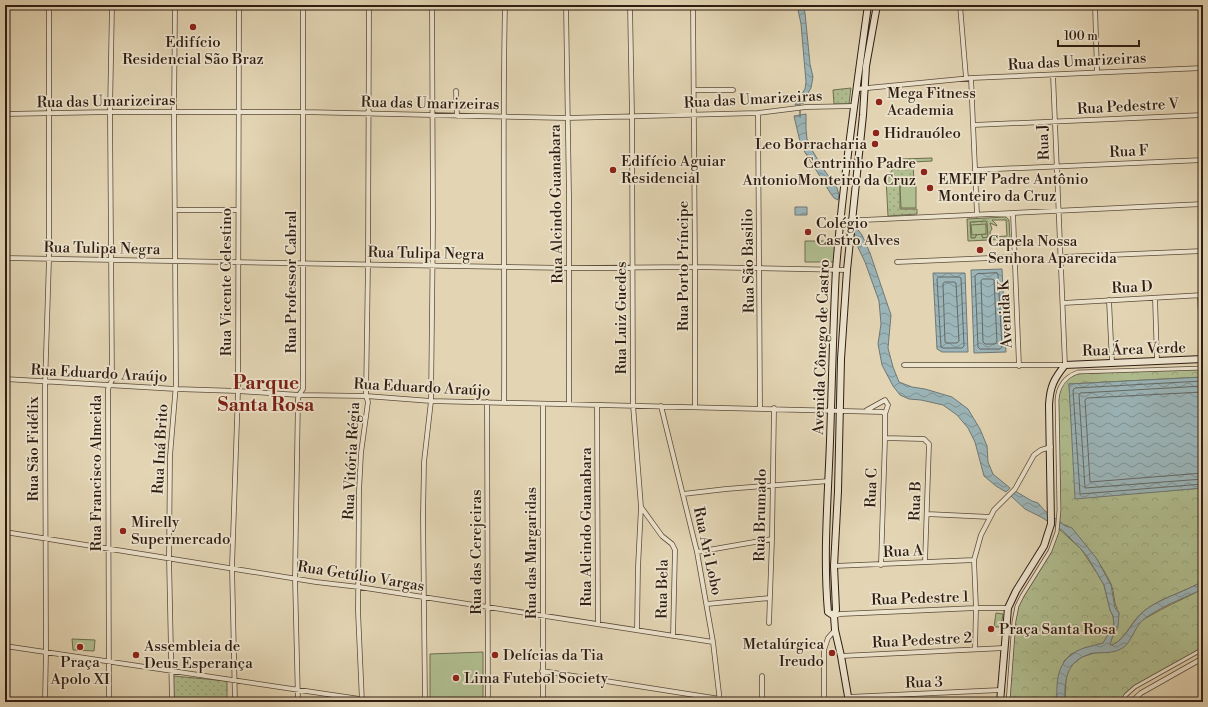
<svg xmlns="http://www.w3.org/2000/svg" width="1208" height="707" font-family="'Libre Bodoni',serif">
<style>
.grass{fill:url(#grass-dots);stroke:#6f6e51}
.park{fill:url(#park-crowns);stroke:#6f6e51;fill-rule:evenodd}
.pitch{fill:#b0be90;stroke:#6f6e51}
.water{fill:url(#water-waves);stroke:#6f7876}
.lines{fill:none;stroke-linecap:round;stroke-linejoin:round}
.shore{stroke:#646966;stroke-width:1}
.stream{stroke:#6f7876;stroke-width:1.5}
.pedestrian-casing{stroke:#5b4b3a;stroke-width:4.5}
.minor-casing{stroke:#5b4b3a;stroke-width:5.5}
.secondary-casing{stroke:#2e1d12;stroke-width:8}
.pedestrian{stroke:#ede4ce;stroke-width:3}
.minor{stroke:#ede4ce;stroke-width:4}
.secondary{stroke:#ede4ce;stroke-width:6}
.poi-dot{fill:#8f2418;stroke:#ede4ce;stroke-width:1.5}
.labels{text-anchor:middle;stroke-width:3.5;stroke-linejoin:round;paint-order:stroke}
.poi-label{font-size:15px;fill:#2e1d12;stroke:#ede4ce;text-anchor:start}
.street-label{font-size:15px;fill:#2e1d12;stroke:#ede4ce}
.district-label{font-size:19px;font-weight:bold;fill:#7a1f14;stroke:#ede4ce}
</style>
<defs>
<pattern id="grass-dots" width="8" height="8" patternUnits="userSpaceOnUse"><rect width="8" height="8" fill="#b0be90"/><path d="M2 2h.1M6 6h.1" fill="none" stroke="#98a37b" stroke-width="1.8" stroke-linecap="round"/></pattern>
<pattern id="park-crowns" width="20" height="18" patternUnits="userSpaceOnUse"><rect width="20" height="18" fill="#b0be90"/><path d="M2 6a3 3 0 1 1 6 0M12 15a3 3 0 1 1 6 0" fill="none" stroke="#98a37b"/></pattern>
<pattern id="water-waves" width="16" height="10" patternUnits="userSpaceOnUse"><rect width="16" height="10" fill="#9bb5b9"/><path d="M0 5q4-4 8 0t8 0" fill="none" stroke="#7f9395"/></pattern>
</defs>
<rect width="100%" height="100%" fill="#e3d5b4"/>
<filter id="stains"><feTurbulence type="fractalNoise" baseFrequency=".005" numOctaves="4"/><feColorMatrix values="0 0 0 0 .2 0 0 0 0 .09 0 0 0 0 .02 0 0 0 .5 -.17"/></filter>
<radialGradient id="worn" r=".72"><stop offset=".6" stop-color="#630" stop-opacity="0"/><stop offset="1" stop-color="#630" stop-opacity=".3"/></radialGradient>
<!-- grass -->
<path class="grass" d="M851 88 849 104H834L833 90Z
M932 158V161L913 162 914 183 900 184V209H917V214L888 216 886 178 901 159Z
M986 221 987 222 988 237 983 238 981 234H986L971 225 972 234H977L975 238H971L970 222Z
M173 676 227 681V702H174Z"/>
<!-- park -->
<path class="park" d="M1006 217 1009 220 1010 239 968 241 967 219ZM992 220H1006L1007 236 991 237 990 232 992 229 990 223 997 226 996 224ZM986 221 987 223 988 237 983 238 981 234H977L975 238H971L970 222Z
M1203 368V377L1069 384 1076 498 1203 488V581C1185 592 1160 598 1144 611 1131 621 1127 637 1113 645H1109L1115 632 1119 613C1113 604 1115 593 1111 584 1100 561 1085 543 1068 526L1064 525 1059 521 1057 400 1061 384 1073 374Z
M1058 528 1081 549 1097 573 1104 585 1110 610 1113 616 1114 624 1107 639 1103 643 1085 648 1071 654 1064 661 1057 695V702H1008L1011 659 1017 606 1050 551Z
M1203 589V649L1130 691 1122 702H1065L1066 677 1070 666 1082 657 1094 653 1110 652 1133 635 1135 628 1144 619 1164 608Z"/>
<!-- pitch -->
<path class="pitch" d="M900 184H916V208H901Z
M986 224V234L972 235 971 225Z
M805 241H835V262H805Z
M996 613 1003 614 1001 627H994Z
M72 639 95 640 94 651 73 650Z
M483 652V702H430V654Z"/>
<!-- water -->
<path class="water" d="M797 5H803L805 13 810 64 813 77 811 88 805 98 804 103 795 105 805 89 806 82 801 24Z
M806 114V129L807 139 812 150 822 167 837 188 839 195 838 200 834 198 831 194 801 146 794 116Z
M795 207H807V215H795Z
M855 226 862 235 870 253 891 315 888 348 893 367 899 382 912 387 925 389 952 397 968 409 980 429 987 446 988 462 993 474 1010 488 1006 492 996 486 984 476 975 442 968 428 957 415 943 405 921 400 909 399 900 395 893 386 882 365 878 344 881 324 879 301 865 262 854 239Z
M1002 269 1006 352 974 353 971 270Z
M933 273H965L968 352H942L937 349Z
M1203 377V488L1075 499 1069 384Z
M1015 491 1032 501 1038 503 1045 511 1059 521 1064 525 1072 528 1097 559 1111 585 1115 608 1119 613 1118 627 1112 638 1110 645H1113C1127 637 1132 621 1144 611 1160 598 1185 592 1203 581V589C1184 598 1159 607 1143 620 1134 628 1133 639 1124 647 1115 654 1104 652 1094 653 1067 659 1064 678 1065 702H1057C1056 677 1058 657 1084 648 1090 646 1097 645 1103 643L1111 629 1114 624 1113 616 1110 610 1104 585 1087 556 1081 549 1063 531 1041 517 1025 509 1011 496Z"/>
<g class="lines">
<!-- shore -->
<path class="shore" d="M997 273 998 275 1002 347 1000 349H980L978 347 975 276 977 274Z
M939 277H959L961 278 964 346 962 348H943L941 347 937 279Z
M983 279H992L994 280 997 342 995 344H985L983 342 981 281Z
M945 282H954L956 283 959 341 957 343H947L945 342 943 284Z
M1203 381 1075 388 1073 390 1080 494 1203 484
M1203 386 1080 393 1079 395 1085 488 1203 479
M1203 392 1087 398 1085 400 1090 482 1203 473"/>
<!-- stream -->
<path class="stream" d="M800 103V117"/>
<!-- pedestrian casing -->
<g class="pedestrian-casing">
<path id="pedestrian" d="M1008 702 1014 621 1017 606 1022 596 1050 551 1057 532 1059 510 1057 400C1058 386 1064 377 1078 372L1203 368
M1122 702 1126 695 1135 687 1203 649"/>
</g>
<!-- minor casing -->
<g class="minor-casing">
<path id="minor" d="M566 5 569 197V404
M630 5 632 116 633 405 641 507 638 567 637 630
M693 5 695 267V407
M960 5 966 78
M1095 5 1097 72
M971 78 977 215
M857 89 971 78 1203 68
M694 90H733
M456 91 457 116
M758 113 760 409
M5 114 110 112H304L567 118 758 113 806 107 854 106
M973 125 1203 115
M975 170 1203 160
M175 210H238
M1013 214 1019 366
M841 221 1203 204
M1061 257 1203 251
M5 258 569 268 695 267 847 270
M897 262 1014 257
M1200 295 1203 358
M1155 298 1157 361
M1109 300 1112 363
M1063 303 1203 295
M904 365H1065L1053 75
M5 379 176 389 238 391 299 395 366 396 431 401 883 412 885 415V438L881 565
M487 402 488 702
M504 402C505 270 502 137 505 5
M597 405 598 624
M661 406 697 552 713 642 720 702
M867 410 885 400 888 405 885 414
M885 438 924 439 929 444 925 562
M683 494 726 489 829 481
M641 507 662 536 672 544 675 550 673 636
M927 514 990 517
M5 532 316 582 359 587 713 642
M697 552 772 539
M834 566 974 560
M707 604 770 598
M834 616 840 614 976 608H1008
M769 623 772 539 774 408
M5 646 380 702
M975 649 976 608 974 560 981 535 994 510 1015 489 1034 455 1041 450 1051 447
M841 656 1004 648
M542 671 720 699
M762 676V702
M848 697 1001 690
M45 702 46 652 45 387 49 259V5
M109 702 108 389 112 380 110 112 112 5
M172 702 169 557 170 456 176 384 174 112 175 5
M235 702 232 567 238 391 239 5
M298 702 295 578 298 399 299 395 303 389V5
M362 702 358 611 359 491 361 453 368 402 366 396 368 264 369 5
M425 702 423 516 424 462 431 401 433 224 432 5
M543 702V404
M824 702V650L828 638 835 630
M1131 702 1141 693 1203 658"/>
</g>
<!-- secondary casing -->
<g class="secondary-casing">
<path id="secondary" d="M834 616 828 612C823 555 828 498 830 441 832 383 833 326 836 269 843 181 856 93 868 5
M849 702 841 656 835 630 834 616 836 610 834 566 838 491 841 359 847 270 863 115 866 66 877 5
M1000 702 1008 608 1016 591 1044 546 1051 524 1049 405C1050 386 1054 379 1065 365L1203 359"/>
</g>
<!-- pedestrian -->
<use href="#pedestrian" class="pedestrian"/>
<!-- minor -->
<use href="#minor" class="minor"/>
<!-- secondary -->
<use href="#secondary" class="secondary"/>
</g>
<!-- markers -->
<g class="poi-dot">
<circle cx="193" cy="27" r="4"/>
<circle cx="879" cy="102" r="4"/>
<circle cx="876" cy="133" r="4"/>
<circle cx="875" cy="144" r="4"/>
<circle cx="613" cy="170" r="4"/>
<circle cx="924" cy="172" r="4"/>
<circle cx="930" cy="188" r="4"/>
<circle cx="808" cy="232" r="4"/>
<circle cx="980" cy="250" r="4"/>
<circle cx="123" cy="531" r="4"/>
<circle cx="991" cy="629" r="4"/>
<circle cx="80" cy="647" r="4"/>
<circle cx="832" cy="653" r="4"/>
<circle cx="136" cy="655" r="4"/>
<circle cx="495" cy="655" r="4"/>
<circle cx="456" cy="678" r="4"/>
</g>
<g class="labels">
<!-- poi labels -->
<g class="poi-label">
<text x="193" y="47" text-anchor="middle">Edifício<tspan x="193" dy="17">Residencial São Braz</tspan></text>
<text x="887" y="98">Mega Fitness<tspan x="887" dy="17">Academia</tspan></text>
<text x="884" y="138">Hidrauóleo</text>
<text x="867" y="149" text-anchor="end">Leo Borracharia</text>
<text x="621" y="166">Edifício Aguiar<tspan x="621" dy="17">Residencial</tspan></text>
<text x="916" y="168" text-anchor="end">Centrinho Padre<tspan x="916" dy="17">AntonioMonteiro da Cruz</tspan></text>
<text x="938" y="184">EMEIF Padre Antônio<tspan x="938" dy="17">Monteiro da Cruz</tspan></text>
<text x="816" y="228">Colégio<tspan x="816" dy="17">Castro Alves</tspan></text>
<text x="988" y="246">Capela Nossa<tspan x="988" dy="17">Senhora Aparecida</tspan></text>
<text x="131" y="527">Mirelly<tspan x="131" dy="17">Supermercado</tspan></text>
<text x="999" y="634">Praça Santa Rosa</text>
<text x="824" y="649" text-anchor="end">Metalúrgica<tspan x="824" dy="17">Ireudo</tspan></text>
<text x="144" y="651">Assembleia de<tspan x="144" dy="17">Deus Esperança</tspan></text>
<text x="503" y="660">Delícias da Tia</text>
<text x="80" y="667" text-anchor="middle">Praça<tspan x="80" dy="17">Apolo XI</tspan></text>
<text x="464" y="683">Lima Futebol Society</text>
</g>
<!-- street labels -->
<g class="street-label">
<text transform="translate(1077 61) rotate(-3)" y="5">Rua das Umarizeiras</text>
<text transform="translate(753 99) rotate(-3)" y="5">Rua das Umarizeiras</text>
<text transform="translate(106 101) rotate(-1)" y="5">Rua das Umarizeiras</text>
<text transform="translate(430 103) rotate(1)" y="5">Rua das Umarizeiras</text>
<text transform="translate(1128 106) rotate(-3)" y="5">Rua Pedestre V</text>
<text transform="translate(1043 142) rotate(-93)" y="5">Rua J</text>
<text transform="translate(1129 151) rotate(-3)" y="5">Rua F</text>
<text transform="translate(556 204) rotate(-91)" y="5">Rua Alcindo Guanabara</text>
<text transform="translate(102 248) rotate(1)" y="5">Rua Tulipa Negra</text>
<text transform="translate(426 253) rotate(1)" y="5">Rua Tulipa Negra</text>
<text transform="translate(748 261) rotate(-91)" y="5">Rua São Basilio</text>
<text transform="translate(683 266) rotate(-90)" y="5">Rua Porto Príncipe</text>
<text transform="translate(226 282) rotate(-90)" y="5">Rua Vicente Celestino</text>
<text transform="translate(291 282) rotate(-90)" y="5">Rua Professor Cabral</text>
<text transform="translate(1132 287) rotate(-3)" y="5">Rua D</text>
<text transform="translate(1005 314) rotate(-93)" y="5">Avenida K</text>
<text transform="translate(621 318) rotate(-90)" y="5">Rua Luiz Guedes</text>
<text transform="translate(821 347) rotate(-88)" y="5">Avenida Cônego de Castro</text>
<text transform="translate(1134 349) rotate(-2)" y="5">Rua Área Verde</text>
<text transform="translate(99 373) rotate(3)" y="5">Rua Eduardo Araújo</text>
<text transform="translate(422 387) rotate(3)" y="5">Rua Eduardo Araújo</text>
<text transform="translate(33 449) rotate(-90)" y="5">Rua São Fidélix</text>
<text transform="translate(160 449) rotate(-87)" y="5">Rua Iná Brito</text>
<text transform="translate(351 461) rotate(-87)" y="5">Rua Vitória Régia</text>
<text transform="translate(96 473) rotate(-90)" y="5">Rua Francisco Almeida</text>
<text transform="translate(871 488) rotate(-88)" y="5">Rua C</text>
<text transform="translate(915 501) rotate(-88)" y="5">Rua B</text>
<text transform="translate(760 515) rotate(-89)" y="5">Rua Brumado</text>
<text transform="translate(586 527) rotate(-90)" y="5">Rua Alcindo Guanabara</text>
<text transform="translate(708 551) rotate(78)" y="5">Rua Ari Lobo</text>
<text transform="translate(903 551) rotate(-3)" y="5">Rua A</text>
<text transform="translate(476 552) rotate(-90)" y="5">Rua das Cerejeiras</text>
<text transform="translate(531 553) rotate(-90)" y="5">Rua das Margaridas</text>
<text transform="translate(361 576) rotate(9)" y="5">Rua Getúlio Vargas</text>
<text transform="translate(662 589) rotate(-89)" y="5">Rua Bela</text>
<text transform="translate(920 598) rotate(-2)" y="5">Rua Pedestre 1</text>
<text transform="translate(922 640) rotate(-3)" y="5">Rua Pedestre 2</text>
<text transform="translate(924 682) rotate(-2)" y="5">Rua 3</text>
</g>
<!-- district labels -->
<g class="district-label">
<text x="266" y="389">Parque<tspan x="266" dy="22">Santa Rosa</tspan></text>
</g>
</g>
<!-- margin -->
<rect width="1208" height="707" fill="none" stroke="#e3d5b4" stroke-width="20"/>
<rect x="6" y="6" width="1196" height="695" fill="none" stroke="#2e1d12" stroke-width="2"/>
<rect x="10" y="10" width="1188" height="687" fill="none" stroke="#2e1d12"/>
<!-- scale -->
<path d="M1058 40v6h81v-6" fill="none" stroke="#2e1d12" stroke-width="2"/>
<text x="1064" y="40" font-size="12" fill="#2e1d12" stroke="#ede4ce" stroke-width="3" paint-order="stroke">100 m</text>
<rect width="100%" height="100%" filter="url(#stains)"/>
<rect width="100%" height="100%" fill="url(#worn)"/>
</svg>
